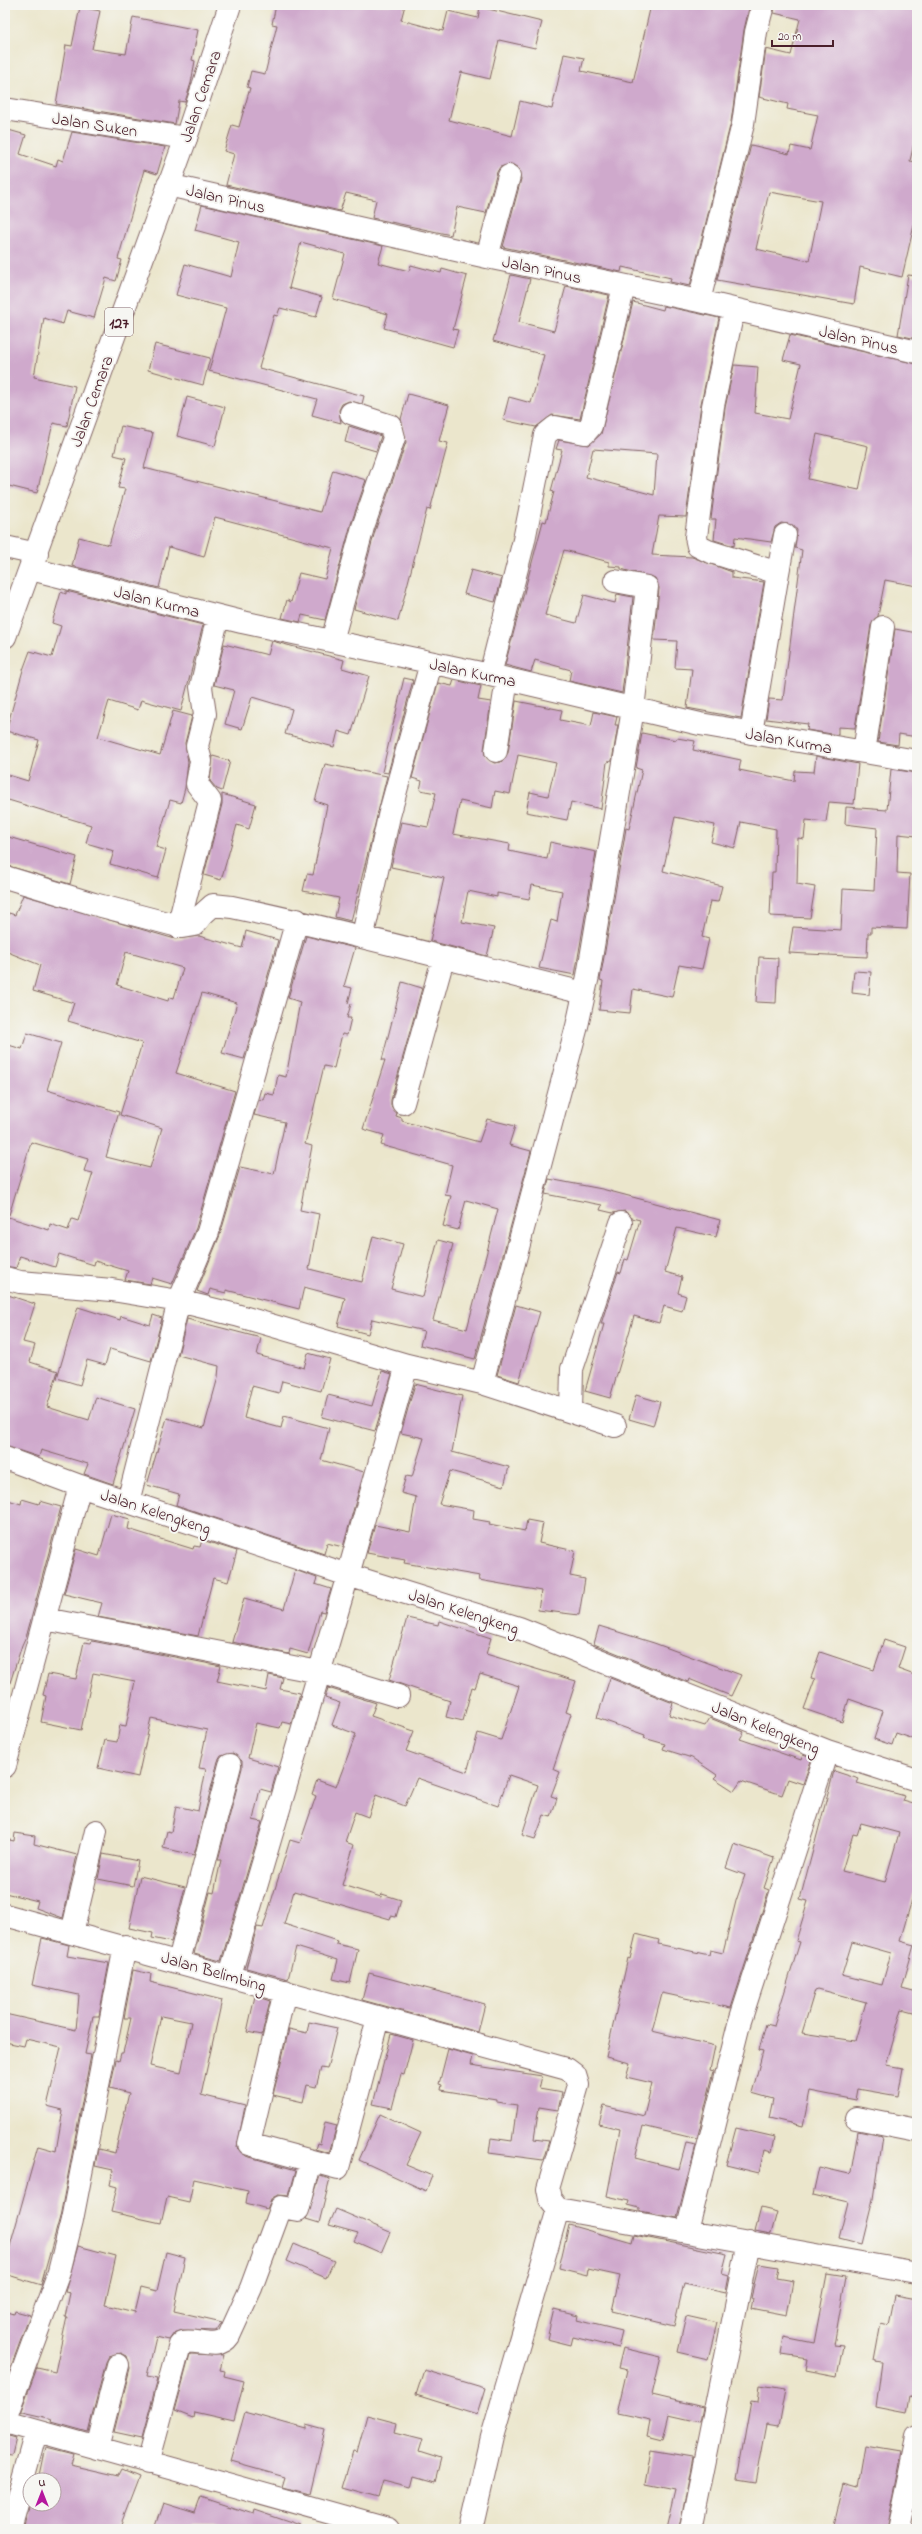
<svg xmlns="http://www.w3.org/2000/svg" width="922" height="2534" font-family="'Indie Flower',sans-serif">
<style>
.building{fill:#cfa9cc;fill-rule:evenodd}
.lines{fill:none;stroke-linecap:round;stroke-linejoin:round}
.minor-casing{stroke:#826563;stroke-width:24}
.major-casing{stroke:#826563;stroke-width:24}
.minor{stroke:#fff;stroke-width:22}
.major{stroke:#fff;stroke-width:22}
.labels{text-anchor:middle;stroke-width:4;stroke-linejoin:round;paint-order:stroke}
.shield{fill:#f6f6f2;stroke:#7e6067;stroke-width:1}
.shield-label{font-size:16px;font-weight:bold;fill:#4a1f2b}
.street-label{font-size:17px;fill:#4a1f2b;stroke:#f6f6f2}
</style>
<rect width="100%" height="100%" fill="#f6f6f2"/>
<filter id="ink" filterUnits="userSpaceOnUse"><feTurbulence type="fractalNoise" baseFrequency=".025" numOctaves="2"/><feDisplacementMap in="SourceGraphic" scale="8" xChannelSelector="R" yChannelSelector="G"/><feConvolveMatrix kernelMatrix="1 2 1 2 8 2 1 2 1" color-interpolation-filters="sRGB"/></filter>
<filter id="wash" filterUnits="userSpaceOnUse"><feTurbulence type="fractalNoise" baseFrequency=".012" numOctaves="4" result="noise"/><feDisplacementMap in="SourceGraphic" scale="16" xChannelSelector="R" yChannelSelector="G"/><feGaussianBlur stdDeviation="0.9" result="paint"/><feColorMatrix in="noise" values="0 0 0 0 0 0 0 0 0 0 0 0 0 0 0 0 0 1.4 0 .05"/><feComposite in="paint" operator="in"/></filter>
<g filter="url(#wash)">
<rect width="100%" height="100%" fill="#ebe6cc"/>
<g id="blocks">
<!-- building -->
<path class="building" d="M276 5H405L401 20 443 31 448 11 478 18 480 7 542 22 535 48 499 40 490 79 461 72 449 120 512 136 520 101 552 109 564 54 584 58 581 71 633 82 651 5H734L749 8 744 30 731 122 690 286 670 282 671 278 622 267 621 272 503 247 521 179 518 168 512 164 500 167 497 172 486 213 457 207 451 235 372 218 376 200 346 193 340 211 226 185 234 154 224 151 232 125 239 127 250 88 247 87 251 71 265 74 277 25 272 24Z
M775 5H917V129L910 161 917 162V221H915L902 277 860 267 854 304 717 280 751 145 789 154 791 146 810 150 818 115 787 109 788 104 759 97 766 49 791 55 800 19 774 13ZM769 192 821 201 809 261 756 249Z
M80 7 100 11 92 49 126 54 133 17 198 30 192 60 195 61 191 83 185 102 179 101 175 124 56 104 66 45 72 46Z
M5 129 26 135 20 154 56 166 58 159 63 161 72 132 165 147 157 174 144 170 118 259 122 260 116 281 106 278 94 318 67 311 63 324 44 318 34 377 75 386 67 426 53 423 37 493 5 485Z
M202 205 383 246 378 263 409 271 411 265 441 273 442 269 467 276 453 329 458 330 453 347 384 328 388 314 333 299 345 254 301 242 289 288 322 297 316 317 280 308 277 316 274 315 259 368 364 396 362 404 349 401 342 404 339 410 341 423 312 415 317 399 209 371 226 308 176 295 185 264 231 277 239 242 195 230Z
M511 275 530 279 519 322 554 331 566 286 609 295 580 419 552 415 536 427 503 420 509 397 531 403 544 355 493 341Z
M908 275 917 276V339L898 335Z
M633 302 663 310 664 306 719 318 701 404 686 517 659 516 652 555 692 557 732 572V578L764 582 741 718 687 708 692 669 675 668 677 641 654 640 659 588 655 578 621 569V567L609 566V562L564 550 545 615 576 623 584 595 615 603 617 594 633 597 622 693 569 681 571 670 535 660 531 672 505 665 543 521 546 522 554 492 551 491 562 450 556 449 559 440 589 445 601 434ZM593 449 657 454 654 495 586 477Z
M790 335 917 364V586L885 580 878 616 871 625 855 728 838 727V735L807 730 808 724 766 719 769 699 783 700 802 550 795 548 797 530 793 525 781 523 775 527 771 542 735 537 734 546 714 540 716 519H711L725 408 734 365 758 367 755 413 788 419 801 364 783 360ZM817 434 868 446 859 490 808 479Z
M155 344 210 358 203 385 148 370Z
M408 394 449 405 439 441 448 443 430 510 427 509 398 621 354 609 375 531 406 442 401 419Z
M187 397 225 407 215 446 177 436Z
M121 426 153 433 144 468 320 512 333 470 366 480 351 524 325 620 302 615 300 622 282 618 287 600 291 602 299 573 325 579 333 548 215 517 204 557 169 547 159 588 72 566 79 537 109 545 125 489 118 488 126 458 114 455Z
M349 426 381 436 376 451 345 442Z
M471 570 502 578 495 602 464 594Z
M66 591 203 625 181 711 141 700 138 710 109 701 98 737 160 755 173 711 192 716 185 743 188 762 185 788 181 803 170 800 156 847 166 850 158 878 110 864 114 851 86 843 91 825 5 799V774L28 781 39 740 6 731 23 670 30 651 52 657 61 626 52 623 61 592 66 594Z
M895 629 917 633V737L899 734 898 745 878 742Z
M272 641 344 660 342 668 369 676 351 735 338 731 334 747 285 734 292 709 252 697 242 729 225 724 234 690 214 685 224 644 268 655Z
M404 678 413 680 388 773 382 772Z
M454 680 481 686 478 700 491 702 484 750 485 756 494 763 501 762 508 753 516 701 562 710 560 720 591 726 594 712 617 717 615 725H618L612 761 607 762 601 809 571 802 567 820 526 812 530 792 548 796 556 763 518 755 510 794 495 791 492 808 460 801 453 834 510 844 509 851 547 859 550 842 596 852 575 975 539 968 551 920 557 922 562 891 532 885 529 899 497 893V897L468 891 462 922 494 928 487 956 430 941 444 878 391 867 401 822 428 827 436 793 420 790 422 781 412 778 438 683 452 686Z
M642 733 676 740 677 738 695 741 693 750 741 760 739 770 794 781 795 771 814 772 816 756 858 764 854 804 829 802 826 822 806 820 804 839 798 838 797 884 815 887 810 918 770 916 772 872H775L776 829 741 822 735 848 711 842 715 825 675 817 663 871 722 886 718 902 710 901 702 937 709 939 702 969 679 965 672 997 633 989 630 1013 599 1010 603 981 600 980 624 841 626 828 629 829 642 770 636 768Z
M213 756 230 761 222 791 217 789 210 781Z
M325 764 387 776 351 921 335 917 339 898 303 891 307 874 313 875 327 805 315 801Z
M891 769 917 773V836L898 834 897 873 910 874 907 929 871 927V933H868L867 957 789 953 793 927 841 930 843 889 874 891 877 828 845 824 846 807 887 810Z
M222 794 256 804 249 829 237 825 221 880 204 875 222 804Z
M5 836 77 857 70 884 5 865Z
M23 895 175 939 199 936 242 948 246 931 278 940 244 1059 222 1053 237 1003 202 993 176 1073 235 1091 196 1228 172 1284 152 1278 150 1284 125 1280 128 1271 95 1261 94 1265 59 1254 55 1267 20 1256 16 1268 5 1266V1216L49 1230 50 1224 68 1230 72 1219 78 1221 93 1173 84 1171 88 1159 31 1142 9 1215 5 1214V1044L22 1049 27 1033 61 1043 47 1090 119 1112 106 1157 150 1168 162 1128 120 1115 142 1043 68 1021 74 1003 33 991 40 965 5 951V923L9 913 15 915ZM126 952 183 968 174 998 169 997 168 1001 117 985Z
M306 936 355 948 344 986 352 988 348 1003 351 1004 347 1018H351L347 1035 342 1034 334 1068 324 1066 305 1144 312 1146 300 1210 319 1214 309 1269 362 1282 373 1236 403 1244 391 1289 423 1297 438 1240 453 1244 433 1320 467 1329 498 1209 466 1200 458 1230 443 1226 451 1196 445 1195 452 1165 381 1145 384 1135 363 1129 385 1060H382L402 982 422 988 391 1100V1106L397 1113 396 1116 402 1118V1121L479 1142 487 1119 515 1126 509 1145 531 1151 475 1359 420 1345 424 1331 372 1319 368 1334 338 1326 345 1298 304 1287 299 1309 226 1290V1293L210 1289 208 1295 197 1291 220 1235 240 1167 274 1174 285 1122 254 1115 259 1099 263 1100 265 1093 274 1095 278 1075 286 1077 300 1002 288 998Z
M759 957 778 958 776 1003 756 1002Z
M854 971 871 972 869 995 852 993Z
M549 1179 602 1189 720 1220 716 1237 677 1228 665 1272 682 1277 678 1293 686 1296 682 1311 664 1306 659 1323 634 1316 610 1398 585 1391 604 1324H601L606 1308 618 1272 621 1273 625 1259 628 1260 640 1220 632 1218 625 1211 613 1213 600 1210 602 1205 545 1194Z
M5 1294 35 1304 23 1342 35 1345 30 1362 58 1371 47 1407 89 1420 96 1397 135 1409 113 1484 84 1474 88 1464 41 1450 39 1457 5 1446Z
M516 1305 540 1312 519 1382 497 1375Z
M78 1307 120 1320 121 1316 150 1325 153 1315 162 1318 151 1361 110 1349 105 1365 87 1360 80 1385 57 1378Z
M187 1319 261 1338 257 1355 304 1368 308 1353 330 1359 321 1391 282 1381 279 1393 252 1386 244 1418 281 1428 284 1416 329 1428 321 1460 364 1472 343 1547 327 1543 324 1554 176 1505 179 1494 147 1485 167 1418 204 1428 218 1377 219 1366 178 1355Z
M382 1371 392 1374 375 1431 322 1417 328 1395 372 1406Z
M415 1384 462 1396 452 1452 509 1467 504 1486 450 1471 439 1504 474 1510 473 1519 490 1522 489 1524 525 1531 527 1520 543 1523 539 1543 575 1551 570 1576 585 1579 579 1615 538 1610 541 1591 479 1580 480 1576 404 1563 405 1560 367 1553 375 1525 410 1532 416 1497 401 1493 406 1476 412 1477 424 1438 401 1433Z
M636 1395 660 1402 653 1426 629 1419Z
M5 1499 21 1504 22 1499 39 1504 40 1501 61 1507 27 1634 22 1645 9 1686 5 1685Z
M111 1514 130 1519 128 1529 193 1549 194 1546 200 1547 202 1540 237 1551 228 1582 213 1578 198 1636 98 1617 102 1603 64 1594 76 1549 99 1556Z
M295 1570 317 1578 315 1584 331 1589 324 1612 320 1611 308 1654 290 1649 289 1654 232 1642 244 1598 284 1609Z
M407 1618 438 1625 439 1621 491 1638 486 1654 576 1681 566 1712 571 1714 553 1769 560 1772 551 1796 557 1798 551 1817 544 1815 535 1839 522 1835 538 1785 509 1775 498 1806 417 1778 405 1806 376 1795 368 1817 355 1812 345 1842 354 1845 342 1885 381 1897 382 1894 401 1900 396 1917 391 1916 390 1919 294 1891 284 1924 337 1941 336 1944 358 1949 350 1983 333 1979 338 1960 296 1947 288 1979 246 1968 257 1927 263 1928 290 1840 300 1843 316 1796 312 1794 317 1780 336 1787 356 1734 332 1725 340 1703 325 1698 328 1688 376 1703 371 1716 414 1731 406 1751 467 1772 478 1733 501 1740 519 1686 480 1674 475 1688 472 1687 463 1721 446 1717 450 1701 389 1680Z
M599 1626 654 1643 741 1675 731 1696 689 1679 688 1682 594 1644Z
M884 1640 905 1647 898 1669 917 1676V1740L896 1733 892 1745 874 1739 883 1711 849 1699 842 1722 804 1709 815 1679 811 1678 820 1652 874 1670Z
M92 1641 221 1666 217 1681 266 1691 269 1675 283 1678 280 1689 300 1693 291 1724 282 1722 280 1728 256 1723 248 1758 278 1767 271 1792 260 1789 253 1820 262 1822 221 1961 194 1954 210 1892 214 1893 221 1860H218L242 1768V1761L233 1753 221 1756 218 1761 194 1855 163 1848 167 1831 171 1832 176 1806 198 1811 206 1769 199 1768 207 1730 151 1718 138 1777 98 1768 105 1740 117 1742 120 1725 126 1726 135 1681 93 1673 81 1730 41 1722 46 1696 43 1695 48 1674 76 1679 84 1642 91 1643Z
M610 1678 673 1703 669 1715 705 1726 710 1718 744 1732 740 1739 801 1760 803 1755 812 1758 803 1784 788 1779 782 1795 741 1781 734 1791 714 1778 717 1775 692 1758 663 1749 665 1744 644 1738 645 1735 597 1718Z
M834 1771 859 1779 857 1783 905 1796 903 1801 917 1805V1882L900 1941 914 1945 902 1988 917 1992V2013L902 2009 886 2065 903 2068 898 2096 858 2089 856 2100 810 2091 803 2126 769 2118 773 2099 752 2093 763 2051 759 2050 766 2024 774 2026 800 1942 796 1941 808 1901 800 1899ZM861 1823 899 1833 885 1882 842 1871 853 1834 857 1835ZM852 1942 891 1953 882 1985 842 1975ZM818 1989 866 2002 855 2041 802 2033 815 1990Z
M15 1833 35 1836 34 1844 77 1855 63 1918 36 1908 38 1901 5 1893V1839L14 1841Z
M734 1844 774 1858 764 1888 769 1890 731 2008 662 1993 652 2031 715 2046 710 2070 714 2071 697 2139 643 2126 635 2158 679 2169 686 2143 696 2145 677 2218 640 2211V2208L628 2205 629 2201 607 2196 620 2129 599 2124 604 2106 644 2116 652 2083 626 2077 630 2063 606 2057 628 1958 630 1959 636 1934 659 1940 658 1944 709 1955 710 1950 723 1953 736 1901 745 1875 726 1868Z
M103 1854 138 1861 133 1886 98 1879Z
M140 1876 185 1887 171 1942 152 1938 153 1933 129 1928Z
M42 1938 69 1945 67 1956 109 1963 99 2016H93L85 2054 91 2055 60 2217 41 2285 5 2274V2264L38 2146 56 2151 63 2110 47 2106 61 2047 26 2039 24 2046 5 2042V2014L76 2030 79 1995 32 1985Z
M133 1970 151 1974 150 1982 222 2000 201 2095 245 2106 237 2148 246 2156 296 2170 289 2196 278 2195 272 2198 267 2209 246 2203 248 2191 194 2179 189 2202 167 2197 161 2223 111 2212 117 2187 110 2185 113 2170 95 2166 98 2149 115 2153 129 2093 110 2088 116 2060 119 2061 121 2053H123L131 2018H124ZM161 2016 191 2022 181 2073 150 2066Z
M369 1973 485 2004 478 2032 362 2000Z
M255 1996 270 2001 262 2035 247 2032Z
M309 2022 337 2028 327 2069 321 2068 316 2087 307 2085 303 2102 273 2095 289 2029 307 2033Z
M391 2034 413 2040 404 2075 401 2074 392 2108 373 2104Z
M448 2049 473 2056 471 2065 542 2076 539 2089 562 2093 558 2110 539 2107 534 2139 549 2141 543 2160 489 2153 491 2138 512 2141 517 2105 496 2102V2099L441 2090 442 2085 439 2084Z
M380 2114 421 2133 406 2165 432 2176 426 2191 359 2160Z
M325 2122 337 2125 329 2153 315 2149 317 2143 320 2144Z
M736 2128 775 2137 772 2152 764 2150 759 2173 726 2165Z
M858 2131 882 2136 873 2199 862 2244 839 2238 848 2202 813 2194 819 2167 849 2174 851 2172Z
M320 2176 330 2179 319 2223 306 2219Z
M761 2208 777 2212 771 2234 755 2231Z
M336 2209 390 2232 381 2253 354 2241 358 2233 329 2225Z
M569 2225 632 2243 634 2235 727 2254 722 2274 729 2276 726 2292 684 2283 674 2326 612 2311 620 2276 588 2269 587 2275 559 2268Z
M294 2244 334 2261 326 2278 287 2261Z
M78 2246 116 2256 105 2305 135 2312 141 2287 157 2291 166 2252 185 2257 174 2311 222 2322 216 2331 182 2330 174 2333 169 2340 156 2337 147 2376 158 2378 142 2438 114 2432 130 2368 127 2356 121 2353 109 2356 106 2362 88 2432 52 2422 53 2419 22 2412 20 2413 37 2368 55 2372 67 2317H65L70 2293 65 2292Z
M759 2264 778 2267 776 2278 793 2281 787 2315 751 2308 753 2298 751 2297Z
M827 2274 846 2277 834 2345 843 2346 837 2376 806 2370 808 2359 781 2355 784 2337 814 2343Z
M895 2295 917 2299V2398L910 2396 907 2413 876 2407 882 2362 874 2361 881 2323 889 2325Z
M554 2309 578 2315 577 2320 622 2331 618 2348 573 2337 571 2345 547 2339Z
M5 2311 14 2314 15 2311 30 2315 5 2383Z
M686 2316 717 2323 708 2359 678 2352Z
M623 2348 661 2357 652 2395 703 2407 700 2422 669 2415 663 2439 647 2435 650 2420 617 2413 627 2370 618 2368Z
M190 2354 224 2355 220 2370 225 2371 224 2376 244 2381 234 2421 194 2412 193 2418 175 2411Z
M424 2370 485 2388 477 2414 416 2395Z
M760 2385 786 2389 779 2426 767 2424 756 2483 737 2480 751 2401 758 2402Z
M245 2412 306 2429V2425L325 2430 310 2494 282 2487 285 2477 231 2462Z
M367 2415 397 2423 395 2432 423 2439 419 2452 441 2459 435 2482 414 2476 411 2488 383 2481 378 2498 342 2488 353 2451 357 2452Z
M5 2435 16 2438 12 2455 5 2454Z
M865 2446 901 2452 886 2529H833L844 2483 858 2487Z
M46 2447 74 2454 71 2465 119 2476 122 2470 139 2477 119 2529H22L30 2500V2504H54V2480H39Z
M651 2450 693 2457 679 2529H666L675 2490 645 2484Z
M201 2497 253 2514 254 2510 301 2526 300 2529H154L163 2503 195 2513Z"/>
</g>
</g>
<g filter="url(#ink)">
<use href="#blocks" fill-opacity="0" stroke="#826563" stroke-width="1"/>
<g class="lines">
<!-- minor casing -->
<g class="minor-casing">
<path id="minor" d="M5 109 186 138
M168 185 487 257 699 301 917 352
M487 257 509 176
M699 301 743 124 756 32 763 5
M733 311 713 406 696 537 698 546 708 551 778 573 751 733
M5 547 37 554
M31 569 242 622 490 675 700 724 917 761
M778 573 785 535
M332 641 363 527 394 438 391 426 351 413
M490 675 524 540 545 435 555 427 585 433 591 426 624 286
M496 751 507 679
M864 752 883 627
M5 877 94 904 182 927 194 925 203 914 213 905 232 907C351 932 467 964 584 993
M178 927 210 801 197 784 201 761 197 746 205 714 201 687 218 616
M363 935 389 816 431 663
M403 1103 443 959
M5 1278 20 1282 112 1290 179 1301 236 1315 407 1365 482 1383 615 1426
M482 1383 577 1026 588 976 633 709 647 587 615 581
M571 1411 572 1369 621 1223
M5 1458 80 1486 348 1575 519 1628 827 1751 917 1780
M128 1502 179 1301 208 1232 297 920
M45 1619 319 1672 398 1696
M5 1766 80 1486
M5 1915 567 2069 575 2075 578 2085 548 2189 550 2199 558 2209 492 2437 471 2529
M72 1933 96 1831
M179 1961 230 1765
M230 1975 348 1575 407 1365
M285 1991 249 2144 338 2168 378 2018
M856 2118 917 2130
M558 2209 917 2273
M687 2231 739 2024 827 1751
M5 2419 59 2272 72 2220 125 1946
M5 2422 388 2529
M97 2448 118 2365
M148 2463 180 2345 183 2342C198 2339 219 2351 229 2336L251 2288 281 2207 298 2210 311 2161
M9 2529 36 2432
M691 2529 749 2242
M898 2529 917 2438"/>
</g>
<!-- major casing -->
<g class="major-casing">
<path id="major" d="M5 637 186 138 230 5"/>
</g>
<!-- minor -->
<use href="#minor" class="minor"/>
<!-- major -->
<use href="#major" class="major"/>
</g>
</g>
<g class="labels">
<!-- shield labels -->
<rect class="shield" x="105" y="308" width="28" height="28" rx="3"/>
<g class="shield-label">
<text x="119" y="328">127</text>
</g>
<!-- street labels -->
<g class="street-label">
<text transform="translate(200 96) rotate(-71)" y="6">Jalan Cemara</text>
<text transform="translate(95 124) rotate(9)" y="6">Jalan Suken</text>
<text transform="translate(226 198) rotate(13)" y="6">Jalan Pinus</text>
<text transform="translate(542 269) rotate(12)" y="6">Jalan Pinus</text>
<text transform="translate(859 339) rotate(13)" y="6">Jalan Pinus</text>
<text transform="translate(91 401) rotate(-70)" y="6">Jalan Cemara</text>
<text transform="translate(157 601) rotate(14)" y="6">Jalan Kurma</text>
<text transform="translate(473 672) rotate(12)" y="6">Jalan Kurma</text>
<text transform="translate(789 740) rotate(10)" y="6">Jalan Kurma</text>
<text transform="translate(156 1511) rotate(18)" y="6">Jalan Kelengkeng</text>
<text transform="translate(464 1611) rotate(18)" y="6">Jalan Kelengkeng</text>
<text transform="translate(766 1727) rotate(22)" y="6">Jalan Kelengkeng</text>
<text transform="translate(214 1971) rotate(16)" y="6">Jalan Belimbing</text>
</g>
</g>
<!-- margin -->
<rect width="922" height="2534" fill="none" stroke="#f6f6f2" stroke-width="20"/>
<!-- north arrow -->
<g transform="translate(42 2492)"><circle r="19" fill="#f6f6f2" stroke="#b1a0a2"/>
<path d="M0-3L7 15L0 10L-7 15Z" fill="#b5179e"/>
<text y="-6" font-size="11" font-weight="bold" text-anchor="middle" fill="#4a1f2b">U</text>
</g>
<!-- scale -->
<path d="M772 40v6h61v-6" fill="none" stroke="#4a1f2b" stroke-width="2"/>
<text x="778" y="40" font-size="12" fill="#4a1f2b" stroke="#f6f6f2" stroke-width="3" paint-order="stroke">20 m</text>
</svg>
